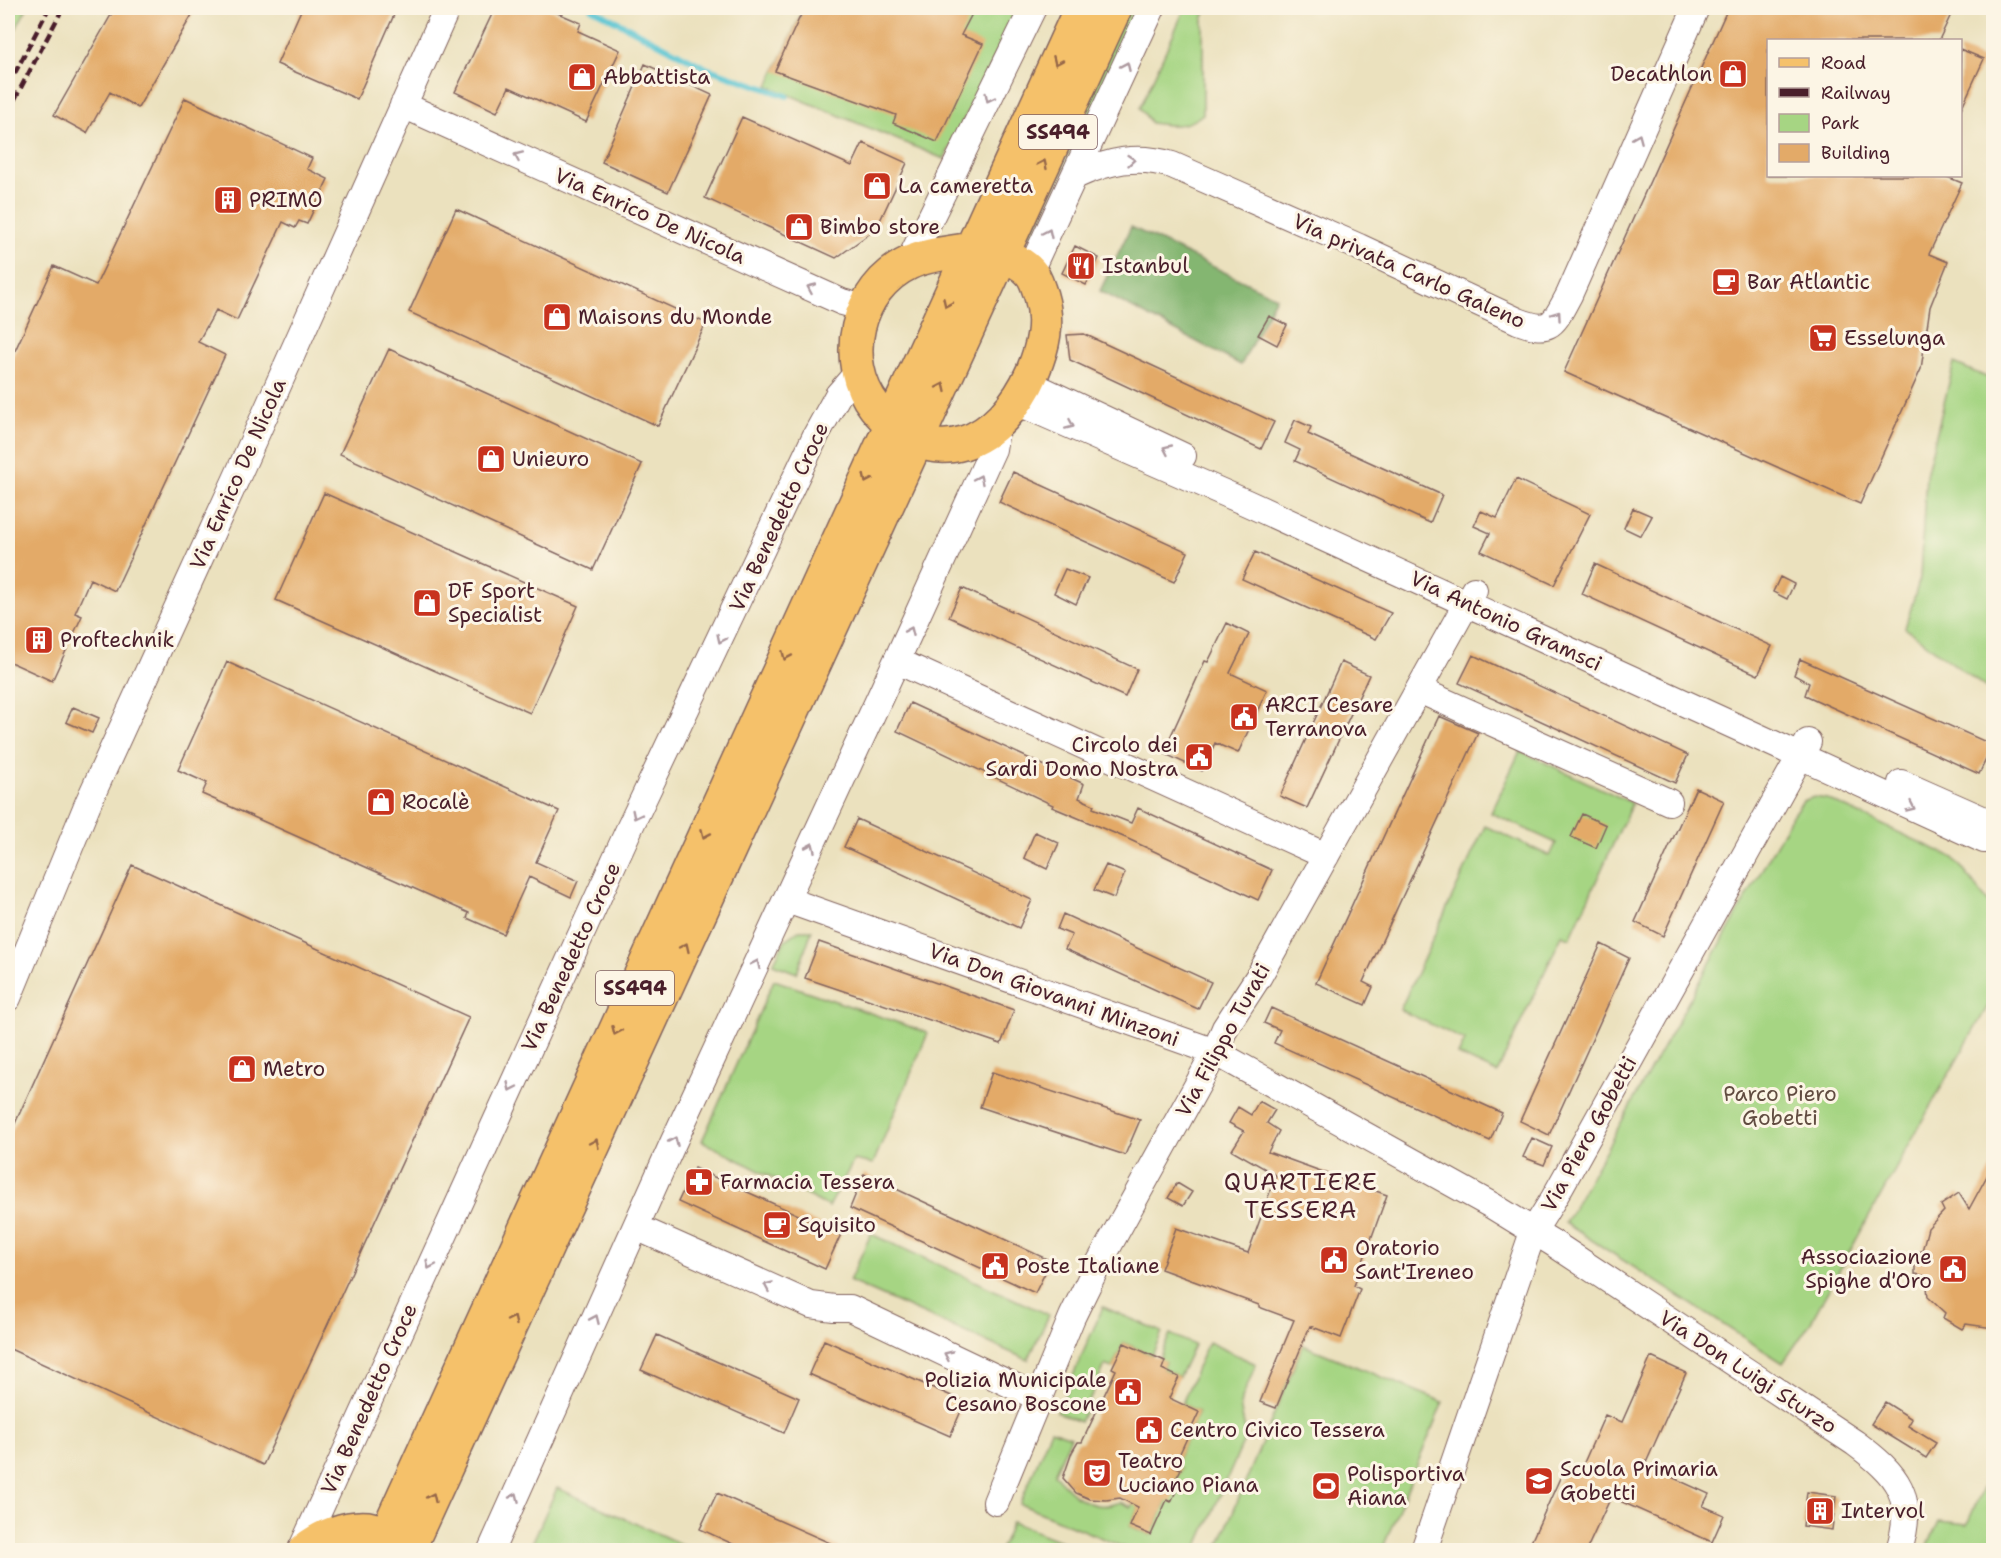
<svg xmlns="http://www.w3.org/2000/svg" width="2001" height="1558" font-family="'Shantell Sans',sans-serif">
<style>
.green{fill:#a6d583;stroke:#787a57;stroke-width:1.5}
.forest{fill:#84b671;stroke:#676a4e;stroke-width:1.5}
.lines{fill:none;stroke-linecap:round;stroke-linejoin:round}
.stream{stroke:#59c5d3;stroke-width:6}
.building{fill:#e3aa68}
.minor-casing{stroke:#82635e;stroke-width:28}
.major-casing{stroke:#82635e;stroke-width:36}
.minor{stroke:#fff;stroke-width:26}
.major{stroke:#f5c16b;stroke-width:33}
.rail{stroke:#4a1f2b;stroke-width:4.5;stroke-dasharray:9 4.5;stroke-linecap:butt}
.oneway{stroke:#976848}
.oneway2{stroke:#ae9aa0}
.labels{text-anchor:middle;stroke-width:6;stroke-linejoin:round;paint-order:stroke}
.shield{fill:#fcf5e5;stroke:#7f5f63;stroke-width:1.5}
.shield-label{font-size:20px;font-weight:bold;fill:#4a1f2b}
.poi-label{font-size:21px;fill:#4a1f2b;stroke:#fcf5e5;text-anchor:start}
.street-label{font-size:21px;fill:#4a1f2b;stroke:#fcf5e5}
.park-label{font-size:21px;fill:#614c41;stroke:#fcf5e5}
.quarter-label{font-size:24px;letter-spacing:1.5px;fill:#4a1f2b;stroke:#fcf5e5}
</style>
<rect width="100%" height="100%" fill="#fcf5e5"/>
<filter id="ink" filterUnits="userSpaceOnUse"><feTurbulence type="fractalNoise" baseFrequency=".0167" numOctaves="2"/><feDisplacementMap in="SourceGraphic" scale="12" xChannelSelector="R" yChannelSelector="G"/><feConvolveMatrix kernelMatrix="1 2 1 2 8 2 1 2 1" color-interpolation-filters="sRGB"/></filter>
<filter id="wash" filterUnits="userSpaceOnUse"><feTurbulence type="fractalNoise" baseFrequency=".008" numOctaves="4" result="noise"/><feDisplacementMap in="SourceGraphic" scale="24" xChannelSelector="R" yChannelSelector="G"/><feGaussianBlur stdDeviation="1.35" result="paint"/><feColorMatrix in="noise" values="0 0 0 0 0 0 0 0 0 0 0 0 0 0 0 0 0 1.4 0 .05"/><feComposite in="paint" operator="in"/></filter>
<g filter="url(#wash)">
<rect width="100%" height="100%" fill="#ebe1be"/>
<!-- green -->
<path class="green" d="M8 8H27L8 44Z
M804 8H1020L944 159 768 86Z
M1122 8H1143L1033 237 1025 234Z
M1185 8H1207L1203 17V114C1186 128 1172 126 1151 123L1140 108Z
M1954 363 1993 380V693L1905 628 1920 578 1926 475Z
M1520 751 1632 803 1571 936 1570 938 1562 935 1497 1073 1458 1055 1465 1040 1400 1010 1485 826 1550 856 1556 843 1491 813Z
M1814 797 1827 799 1954 858 1993 908V997L1921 1123 1809 1325 1783 1363 1565 1223 1793 814 1803 801Z
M799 930H812L797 973 773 964 785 940Z
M774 980 928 1033 873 1164 854 1160 829 1207 702 1141Z
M871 1234 1049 1315 1028 1360 849 1281Z
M1103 1307 1162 1332 1152 1355 1124 1343 1112 1368 1105 1365 1080 1422 1057 1412Z
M1170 1334 1194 1345 1179 1377 1162 1369 1165 1362 1159 1359Z
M1208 1342 1256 1364 1240 1404 1246 1436 1196 1550H1130L1020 1504 1051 1430 1071 1437 1054 1474C1071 1494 1091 1514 1120 1502L1131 1507 1133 1504 1139 1506 1130 1526 1151 1535 1167 1500 1179 1483 1175 1481 1181 1469 1174 1466 1199 1412 1182 1404Z
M1303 1345 1443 1402 1384 1545 1395 1550H1217Z
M1991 1470 1994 1471 1993 1550H1926L1939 1521 1967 1524Z
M557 1488 694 1550H529Z
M1012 1522 1083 1550H1000Z"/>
<!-- forest -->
<path class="forest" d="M1131 227 1276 297 1241 365 1100 291Z"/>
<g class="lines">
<!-- stream -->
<path class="stream" d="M591 8 706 68 787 96"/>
</g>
<g id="blocks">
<!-- building -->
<path class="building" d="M115 8H196L138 108 110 92 87 133 54 115Z
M302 8H397L357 99 277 64Z
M495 8H546L581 23 578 31 620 50 586 122 509 87 497 112 455 92Z
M804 8H911L936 17 941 8H975L961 35 983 44 937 142 893 123 896 115 775 71Z
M1728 8H1954L1939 40H1768V176H1945L1962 183 1929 254 1948 262 1930 307 1921 369 1860 504 1564 372Z
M1960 49 1984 59 1960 111Z
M645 64 712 95 668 192 602 162Z
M185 98 312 158 307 169 328 179 307 224 299 221 295 228 283 222 237 320 216 310 198 342 225 355 115 591 90 579 75 613 82 616 52 681 8 661V366L54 266 96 285Z
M742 117 852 166 863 143 907 163 876 229 836 258 705 198Z
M456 209 706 323 658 426 409 312Z
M1075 246 1099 258 1086 285 1062 273Z
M1269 316 1287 325 1277 345 1258 335Z
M1084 334 1274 422 1261 449 1070 360 1067 335Z
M389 349 642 464 593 570 340 454Z
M1295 420 1311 427 1308 434 1442 495 1430 523 1295 461 1300 450 1285 443Z
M1013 472 1188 552 1174 582 999 502Z
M1516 479 1590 514 1554 585 1481 551 1490 533 1474 526 1481 511 1497 518Z
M324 493 578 606 530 713 276 600Z
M1633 508 1652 516 1641 536 1624 528Z
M1255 552 1391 613 1376 639 1242 579Z
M1595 564 1772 646 1758 675 1582 594Z
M1065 569 1088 578 1076 604 1054 593Z
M1780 577 1794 584 1787 599 1773 592Z
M962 588 1137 669 1125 697 949 617Z
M1227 623 1249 634 1230 673 1267 690 1238 753 1215 743 1202 771 1163 753 1205 661 1208 662Z
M1473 655 1688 755 1675 783 1459 683Z
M1800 659 1993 745 1979 774 1805 695 1809 683 1794 675Z
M227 662 559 811 536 862 578 881 571 897 529 877 503 934 467 918 469 913 202 794 207 783 178 770Z
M1341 662 1369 675 1307 808 1280 796Z
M910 703 1084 784 1079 798 1094 805 1093 808 1131 823 1138 808 1272 870 1258 900 1126 838 1052 807 1053 805 897 731Z
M73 707 99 718 92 733 66 722Z
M1439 716 1478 733 1363 982 1373 987 1365 1005 1316 983Z
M1696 788 1724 801 1663 936 1635 922Z
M1582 814 1606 825 1596 848 1571 837Z
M857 819 1032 900 1019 928 844 847Z
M1035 832 1059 843 1047 869 1024 858Z
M132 865 469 1017 263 1465 8 1348V1139Z
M1106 865 1125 873 1114 898 1094 890Z
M1063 914 1211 982 1198 1009 1065 949 1072 935 1057 929Z
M819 942 1014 1010 1001 1044 805 978Z
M1601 944 1629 958 1549 1135 1520 1121Z
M1271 1008 1502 1113 1490 1141 1274 1043 1280 1030 1264 1023Z
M992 1072 1140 1120 1125 1155 980 1107Z
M1259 1101 1275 1110 1267 1123 1279 1131 1268 1152 1387 1195 1354 1286 1360 1289 1341 1338 1310 1326 1276 1408 1260 1402 1294 1320 1259 1307V1305L1161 1269 1176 1228 1248 1253 1276 1175 1232 1150 1244 1131 1229 1123 1238 1107 1251 1115Z
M1532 1138 1552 1147 1544 1165 1523 1157Z
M1994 1163 1993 1328 1966 1324 1962 1329 1943 1318 1945 1313 1928 1297 1926 1276 1915 1274V1253L1922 1251 1928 1228 1944 1211 1941 1205 1959 1193 1969 1209Z
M694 1168 841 1234 825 1269 678 1202Z
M864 1174 1051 1261 1035 1293 850 1208Z
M1177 1183 1192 1192 1183 1206 1168 1198Z
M657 1335 799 1398 784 1433 641 1370Z
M824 1340 965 1402 950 1436 809 1374Z
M1124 1343 1165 1361 1162 1369 1179 1377 1169 1398 1199 1412 1174 1466 1181 1469 1175 1481 1180 1483 1171 1502 1167 1500 1151 1535 1130 1526 1138 1507 1120 1498 1106 1500 1090 1499 1076 1493 1063 1478 1072 1452 1078 1442H1082L1116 1370 1112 1368Z
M1651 1357 1686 1373 1645 1465 1709 1494 1703 1506 1724 1515 1712 1542 1611 1497 1586 1551H1527L1565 1467 1579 1474 1605 1415 1622 1422Z
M1885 1402 1912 1419 1908 1426 1936 1443 1926 1458 1871 1424Z
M1807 1492 1836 1496 1832 1530 1803 1526Z
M717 1493 848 1551H748L700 1529Z"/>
</g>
</g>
<g filter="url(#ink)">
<use href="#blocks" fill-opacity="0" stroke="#82635e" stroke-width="1.5"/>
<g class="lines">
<!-- minor casing -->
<g class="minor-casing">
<path id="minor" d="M403 105 842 302 865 308
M1075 176C1108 161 1137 154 1172 165L1359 247 1518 321C1552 334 1553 324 1569 295L1696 8
M908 264 1033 8
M1030 271 1152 8
M1028 383 1183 456
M1017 402 1247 503 1951 825 1984 840 1994 838
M897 661 1326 856
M1419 690 1669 802
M1901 783 1980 818 1994 826
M787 900 1215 1052 1491 1205 1553 1243 1855 1443C1898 1475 1916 1496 1899 1550
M8 998 88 803 237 477 447 8
M636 1227 811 1305 834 1308H850L1039 1398
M996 1502 1072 1317 1093 1274 1198 1084 1215 1052 1225 1028 1259 976 1474 590
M301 1550 630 827 816 435 838 395 858 372
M491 1550 673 1143 880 697 993 449 997 425
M1424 1550 1533 1232 1554 1198 1808 742"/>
</g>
<!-- major casing -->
<g class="major-casing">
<path id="major" d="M971 249C990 253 1016 256 1030 272 1036 278 1038 288 1041 296 1049 323 1043 347 1033 371 1001 444 932 478 875 407 839 361 856 288 909 263 928 254 950 253 971 249Z
M305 1550C321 1536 347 1526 368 1528 380 1530 393 1538 405 1542
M379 1550 1081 8
M408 1550 1115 8"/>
</g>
<!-- minor -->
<use href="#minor" class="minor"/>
<!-- major -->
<use href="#major" class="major"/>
<!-- rail -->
<path class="rail" d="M8 86 49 8
M8 112 63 8"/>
</g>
<!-- one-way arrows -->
<defs><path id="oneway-chevron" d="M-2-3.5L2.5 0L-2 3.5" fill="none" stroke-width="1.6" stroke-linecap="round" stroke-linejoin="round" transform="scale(1.5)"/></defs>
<g class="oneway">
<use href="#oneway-chevron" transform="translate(1057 61) rotate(114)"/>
<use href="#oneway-chevron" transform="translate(1043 164) rotate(-65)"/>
<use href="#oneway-chevron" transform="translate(947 303) rotate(114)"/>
<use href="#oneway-chevron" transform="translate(942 387) rotate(-65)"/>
<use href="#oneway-chevron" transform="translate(867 479) rotate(115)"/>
<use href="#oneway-chevron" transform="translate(786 656) rotate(114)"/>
<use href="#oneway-chevron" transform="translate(705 834) rotate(114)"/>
<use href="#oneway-chevron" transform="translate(685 947) rotate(-65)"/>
<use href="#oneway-chevron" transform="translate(616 1031) rotate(114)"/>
<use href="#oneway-chevron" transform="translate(595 1143) rotate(-65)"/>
<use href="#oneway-chevron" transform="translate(513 1320) rotate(-65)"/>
<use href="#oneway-chevron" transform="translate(432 1497) rotate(-65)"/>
</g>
<g class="oneway2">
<use href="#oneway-chevron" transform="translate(1126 66) rotate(-66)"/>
<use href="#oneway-chevron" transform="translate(989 98) rotate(116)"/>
<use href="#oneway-chevron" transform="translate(1638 138) rotate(-67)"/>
<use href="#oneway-chevron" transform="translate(518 156) rotate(-156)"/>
<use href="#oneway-chevron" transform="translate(1131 160) rotate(-5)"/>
<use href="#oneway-chevron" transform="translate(1048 233) rotate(-65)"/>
<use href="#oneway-chevron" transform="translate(811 288) rotate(-156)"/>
<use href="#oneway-chevron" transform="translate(1557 315) rotate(-55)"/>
<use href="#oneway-chevron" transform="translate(1070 425) rotate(24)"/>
<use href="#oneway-chevron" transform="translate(1167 449) rotate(-155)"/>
<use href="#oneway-chevron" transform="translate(979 479) rotate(-65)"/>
<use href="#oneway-chevron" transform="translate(910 631) rotate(-66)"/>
<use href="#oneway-chevron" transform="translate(721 639) rotate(115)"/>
<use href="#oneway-chevron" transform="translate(1911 807) rotate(25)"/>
<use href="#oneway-chevron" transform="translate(636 815) rotate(116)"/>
<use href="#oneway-chevron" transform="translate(811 847) rotate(-66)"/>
<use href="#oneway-chevron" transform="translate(756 964) rotate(-65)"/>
<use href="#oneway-chevron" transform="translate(511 1087) rotate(115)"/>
<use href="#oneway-chevron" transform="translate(674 1141) rotate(-66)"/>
<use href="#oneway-chevron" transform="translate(430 1265) rotate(115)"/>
<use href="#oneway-chevron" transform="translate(768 1286) rotate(-156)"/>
<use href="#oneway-chevron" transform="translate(595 1319) rotate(-66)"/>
<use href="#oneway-chevron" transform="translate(948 1355) rotate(-155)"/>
<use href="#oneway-chevron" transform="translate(515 1497) rotate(-66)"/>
</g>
</g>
<!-- icons -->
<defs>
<g id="shop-square" transform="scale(1.5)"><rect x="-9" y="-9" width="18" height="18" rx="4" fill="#c8321e" stroke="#fcf5e5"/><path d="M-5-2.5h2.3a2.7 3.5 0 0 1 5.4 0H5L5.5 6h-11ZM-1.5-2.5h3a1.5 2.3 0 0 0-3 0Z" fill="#fff"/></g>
<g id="building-square" transform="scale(1.5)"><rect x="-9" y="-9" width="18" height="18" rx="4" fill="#c8321e" stroke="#fcf5e5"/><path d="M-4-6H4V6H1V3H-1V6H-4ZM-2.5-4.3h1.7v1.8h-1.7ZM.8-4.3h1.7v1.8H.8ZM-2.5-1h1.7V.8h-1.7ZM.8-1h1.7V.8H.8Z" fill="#fff"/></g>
<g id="restaurant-square" transform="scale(1.5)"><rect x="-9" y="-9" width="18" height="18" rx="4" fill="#c8321e" stroke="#fcf5e5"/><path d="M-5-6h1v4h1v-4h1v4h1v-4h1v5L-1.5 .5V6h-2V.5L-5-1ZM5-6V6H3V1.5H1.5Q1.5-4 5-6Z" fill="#fff"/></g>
<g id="cafe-square" transform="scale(1.5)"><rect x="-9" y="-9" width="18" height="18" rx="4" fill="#c8321e" stroke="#fcf5e5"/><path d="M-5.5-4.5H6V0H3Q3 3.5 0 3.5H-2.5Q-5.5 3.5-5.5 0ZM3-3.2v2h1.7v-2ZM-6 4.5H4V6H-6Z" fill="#fff"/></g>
<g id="supermarket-square" transform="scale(1.5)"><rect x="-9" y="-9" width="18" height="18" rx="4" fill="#c8321e" stroke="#fcf5e5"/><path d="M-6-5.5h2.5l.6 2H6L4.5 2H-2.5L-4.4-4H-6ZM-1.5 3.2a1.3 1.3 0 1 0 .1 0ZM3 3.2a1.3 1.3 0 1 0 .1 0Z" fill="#fff"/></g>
<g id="civic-square" transform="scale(1.5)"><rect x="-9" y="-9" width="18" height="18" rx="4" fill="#c8321e" stroke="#fcf5e5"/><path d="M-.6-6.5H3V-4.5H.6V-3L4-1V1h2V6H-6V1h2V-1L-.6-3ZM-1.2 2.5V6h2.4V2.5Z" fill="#fff"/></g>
<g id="pharmacy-square" transform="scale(1.5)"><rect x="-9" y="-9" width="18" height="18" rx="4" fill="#c8321e" stroke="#fcf5e5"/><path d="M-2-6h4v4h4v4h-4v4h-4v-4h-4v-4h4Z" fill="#fff"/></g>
<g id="theatre-square" transform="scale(1.5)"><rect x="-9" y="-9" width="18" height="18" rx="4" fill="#c8321e" stroke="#fcf5e5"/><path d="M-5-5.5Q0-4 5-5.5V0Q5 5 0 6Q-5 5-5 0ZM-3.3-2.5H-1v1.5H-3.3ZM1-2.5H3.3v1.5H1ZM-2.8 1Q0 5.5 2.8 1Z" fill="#fff"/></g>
<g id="school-square" transform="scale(1.5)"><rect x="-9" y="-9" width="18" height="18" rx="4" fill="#c8321e" stroke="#fcf5e5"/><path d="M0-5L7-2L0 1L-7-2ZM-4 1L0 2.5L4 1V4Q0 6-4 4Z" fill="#fff"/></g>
<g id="stadium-square" transform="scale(1.5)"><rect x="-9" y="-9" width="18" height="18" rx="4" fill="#c8321e" stroke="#fcf5e5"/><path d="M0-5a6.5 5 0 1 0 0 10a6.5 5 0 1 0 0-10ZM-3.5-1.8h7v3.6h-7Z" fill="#fff"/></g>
</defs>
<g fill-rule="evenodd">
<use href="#shop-square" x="1733" y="74"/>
<use href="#shop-square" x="582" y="77"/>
<use href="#shop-square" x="877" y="186"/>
<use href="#building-square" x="228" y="200"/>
<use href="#shop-square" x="799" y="227"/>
<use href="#restaurant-square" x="1081" y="266"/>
<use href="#cafe-square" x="1726" y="282"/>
<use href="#shop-square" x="557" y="317"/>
<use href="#supermarket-square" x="1823" y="338"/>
<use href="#shop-square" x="491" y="459"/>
<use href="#shop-square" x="427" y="603"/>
<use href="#building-square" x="39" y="640"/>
<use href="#civic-square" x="1244" y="717"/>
<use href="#civic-square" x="1199" y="757"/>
<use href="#shop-square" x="381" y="802"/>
<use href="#shop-square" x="242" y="1069"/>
<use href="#pharmacy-square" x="699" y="1182"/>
<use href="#cafe-square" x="777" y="1225"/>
<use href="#civic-square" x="1334" y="1260"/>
<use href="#civic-square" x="995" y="1266"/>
<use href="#civic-square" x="1953" y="1269"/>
<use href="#civic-square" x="1128" y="1392"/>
<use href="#civic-square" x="1149" y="1430"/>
<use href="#theatre-square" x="1097" y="1473"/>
<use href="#school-square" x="1539" y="1481"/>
<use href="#stadium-square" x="1326" y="1486"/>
<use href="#building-square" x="1820" y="1511"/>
</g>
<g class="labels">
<!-- shield labels -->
<g class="shield">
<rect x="1019" y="115" width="78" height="34" rx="4.5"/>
<rect x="596" y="971" width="78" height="34" rx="4.5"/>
</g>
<g class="shield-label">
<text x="1058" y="139">SS494</text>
<text x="635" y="995">SS494</text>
</g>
<!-- poi labels -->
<g class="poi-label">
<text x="1712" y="81" text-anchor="end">Decathlon</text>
<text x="603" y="84">Abbattista</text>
<text x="898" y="193">La cameretta</text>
<text x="249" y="207">PRIMO</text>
<text x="820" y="234">Bimbo store</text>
<text x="1102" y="273">Istanbul</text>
<text x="1747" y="289">Bar Atlantic</text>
<text x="578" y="324">Maisons du Monde</text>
<text x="1844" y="345">Esselunga</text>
<text x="512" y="466">Unieuro</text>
<text x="448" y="598">DF Sport<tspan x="448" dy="24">Specialist</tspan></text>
<text x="60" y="647">Proftechnik</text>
<text x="1265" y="712">ARCI Cesare<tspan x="1265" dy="24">Terranova</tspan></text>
<text x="1178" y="752" text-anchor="end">Circolo dei<tspan x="1178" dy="24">Sardi Domo Nostra</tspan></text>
<text x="402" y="809">Rocalè</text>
<text x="263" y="1076">Metro</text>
<text x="720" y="1189">Farmacia Tessera</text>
<text x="798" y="1232">Squisito</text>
<text x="1355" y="1255">Oratorio<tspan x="1355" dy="24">Sant'Ireneo</tspan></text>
<text x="1932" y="1264" text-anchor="end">Associazione<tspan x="1932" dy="24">Spighe d'Oro</tspan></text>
<text x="1016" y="1273">Poste Italiane</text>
<text x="1107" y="1387" text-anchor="end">Polizia Municipale<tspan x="1107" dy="24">Cesano Boscone</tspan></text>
<text x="1170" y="1437">Centro Civico Tessera</text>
<text x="1118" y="1468">Teatro<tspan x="1118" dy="24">Luciano Piana</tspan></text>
<text x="1560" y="1476">Scuola Primaria<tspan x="1560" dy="24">Gobetti</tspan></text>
<text x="1347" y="1481">Polisportiva<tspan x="1347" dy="24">Aiana</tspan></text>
<text x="1841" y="1518">Intervol</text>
</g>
<!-- street labels -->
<g class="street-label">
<text transform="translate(650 216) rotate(24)" y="7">Via Enrico De Nicola</text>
<text transform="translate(1409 271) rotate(24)" y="7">Via privata Carlo Galeno</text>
<text transform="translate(238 474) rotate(-66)" y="7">Via Enrico De Nicola</text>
<text transform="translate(779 517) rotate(-65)" y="7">Via Benedetto Croce</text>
<text transform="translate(1506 621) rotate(25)" y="7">Via Antonio Gramsci</text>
<text transform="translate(571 957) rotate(-65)" y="7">Via Benedetto Croce</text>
<text transform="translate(1054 995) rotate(20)" y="7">Via Don Giovanni Minzoni</text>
<text transform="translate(1223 1040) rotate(-61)" y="7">Via Filippo Turati</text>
<text transform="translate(1589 1134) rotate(-61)" y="7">Via Piero Gobetti</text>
<text transform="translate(1748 1372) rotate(33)" y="7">Via Don Luigi Sturzo</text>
<text transform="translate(369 1399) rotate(-66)" y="7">Via Benedetto Croce</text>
</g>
<!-- park labels -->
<g class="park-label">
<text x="1780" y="1101">Parco Piero<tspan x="1780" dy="24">Gobetti</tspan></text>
</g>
<!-- quarter labels -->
<g class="quarter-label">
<text x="1301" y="1190">QUARTIERE<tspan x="1301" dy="28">TESSERA</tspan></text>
</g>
</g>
<!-- margin -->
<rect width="2001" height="1558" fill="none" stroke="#fcf5e5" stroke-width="30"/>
<!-- legend -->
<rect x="1767" y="39" width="195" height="138" fill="#fcf5e5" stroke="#b59f9b" stroke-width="1.5"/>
<rect x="1779" y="58" width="30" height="9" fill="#f5c16b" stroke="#b59f9b" stroke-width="1.5"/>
<text x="1821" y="69" font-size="18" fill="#4a1f2b">Road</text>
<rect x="1779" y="88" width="30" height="9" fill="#4a1f2b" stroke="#b59f9b" stroke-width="1.5"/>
<text x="1821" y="99" font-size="18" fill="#4a1f2b">Railway</text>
<rect x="1779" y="114" width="30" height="18" fill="#a6d583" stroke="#b59f9b" stroke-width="1.5"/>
<text x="1821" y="129" font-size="18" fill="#4a1f2b">Park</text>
<rect x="1779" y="144" width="30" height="18" fill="#e3aa68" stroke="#b59f9b" stroke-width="1.5"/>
<text x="1821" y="159" font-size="18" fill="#4a1f2b">Building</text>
</svg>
